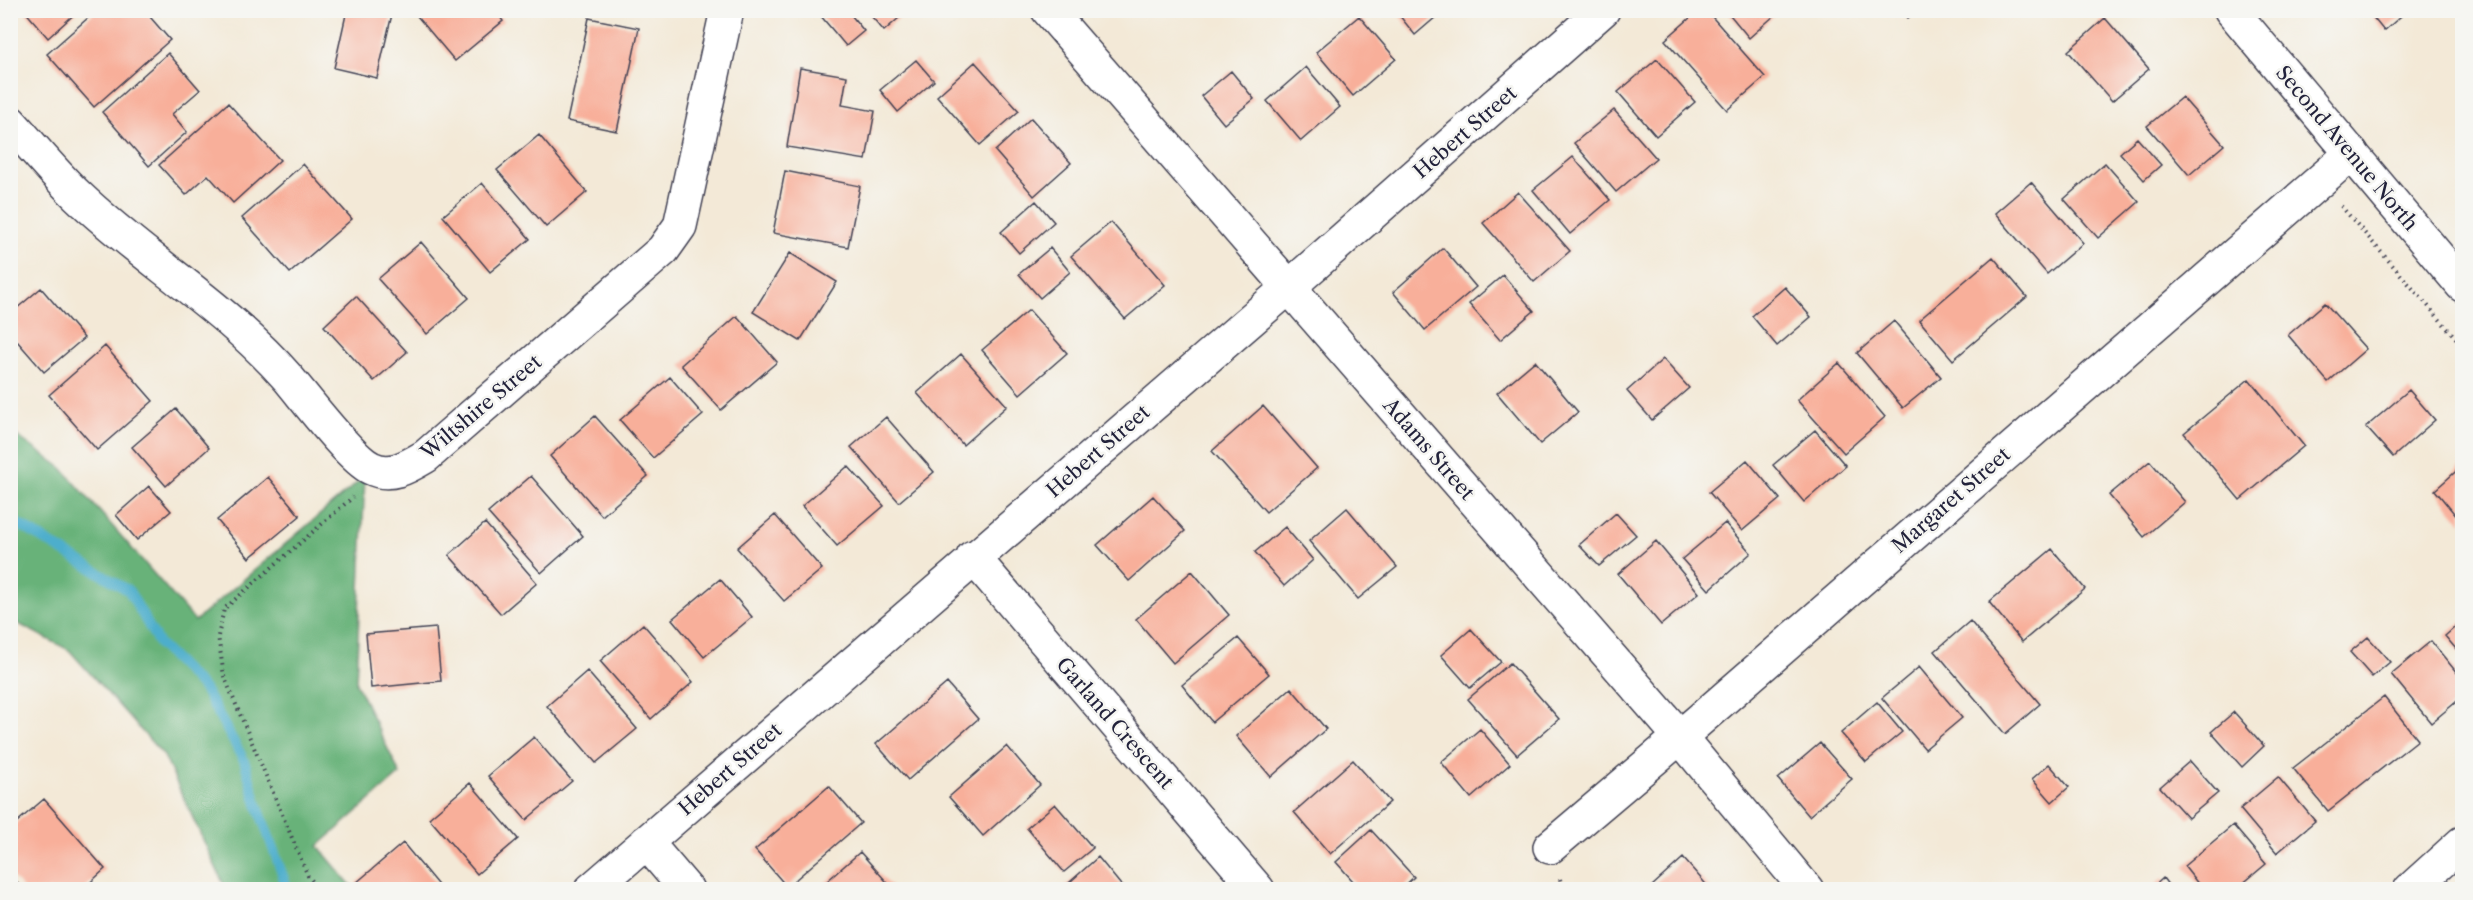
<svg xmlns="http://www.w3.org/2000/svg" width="2473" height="900" font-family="'Libre Caslon Text',serif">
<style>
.forest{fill:#68b279;stroke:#456a5a;stroke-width:1.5}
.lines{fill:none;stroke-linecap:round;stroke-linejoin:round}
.stream{stroke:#4daecc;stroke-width:10}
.building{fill:#f8af9a}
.street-casing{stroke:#414052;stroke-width:36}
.secondary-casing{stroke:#414052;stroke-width:36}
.path{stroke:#414052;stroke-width:4;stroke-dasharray:1.5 4.5;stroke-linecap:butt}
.street{stroke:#fff;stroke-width:33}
.secondary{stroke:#fff;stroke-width:33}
.labels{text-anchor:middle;stroke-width:5;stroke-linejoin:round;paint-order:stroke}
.street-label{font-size:20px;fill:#22223b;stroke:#f6f6f2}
</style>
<rect width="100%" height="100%" fill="#f6f6f2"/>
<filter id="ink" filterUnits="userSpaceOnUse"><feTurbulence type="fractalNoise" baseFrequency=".0167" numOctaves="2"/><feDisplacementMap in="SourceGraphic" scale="12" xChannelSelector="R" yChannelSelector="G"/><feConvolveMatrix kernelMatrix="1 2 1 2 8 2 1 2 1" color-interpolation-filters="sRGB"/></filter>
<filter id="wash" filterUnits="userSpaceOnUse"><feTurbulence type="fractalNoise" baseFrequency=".008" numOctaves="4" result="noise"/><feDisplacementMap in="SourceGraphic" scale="24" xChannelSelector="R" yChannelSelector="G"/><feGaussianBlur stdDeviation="1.35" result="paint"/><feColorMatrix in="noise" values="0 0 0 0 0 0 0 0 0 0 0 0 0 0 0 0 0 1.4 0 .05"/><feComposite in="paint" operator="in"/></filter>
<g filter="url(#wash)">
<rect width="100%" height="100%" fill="#f3e9d7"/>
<!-- forest -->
<path class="forest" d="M10 431 62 468 195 621 365 476 356 683 400 774 318 846 354 889H226L164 756 69 650 11 620Z"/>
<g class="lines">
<!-- stream -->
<path class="stream" d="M10 519 129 591 159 644 204 689 244 760 257 804 288 890"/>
</g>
<g id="blocks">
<!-- building -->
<path class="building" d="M24 10H79L48 38Z
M97 10H144L170 40 94 107 47 54Z
M347 10H393L377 78 334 68Z
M412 10H495L503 21 455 61Z
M825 10H847L864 31 846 46 820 15Z
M866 10H908L884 31Z
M1395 10H1444L1415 35Z
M1699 10H1706L1765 77 1727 110 1665 40Z
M1726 10H1771L1775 15 1749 38Z
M1901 10H1918L1908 18Z
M2367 10H2408L2384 31Z
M1359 16 1396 59 1353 96 1316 52Z
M589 18 639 28 617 131 567 121Z
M2105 18 2149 69 2112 101 2068 51Z
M168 53 200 90 172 114 187 132 149 166 102 112Z
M1657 59 1695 102 1656 136 1618 92Z
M916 60 934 81 898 112 880 90Z
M975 62 1019 111 980 145 937 96Z
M1306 67 1340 107 1301 141 1267 101Z
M800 68 847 76 842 105 875 111 866 160 787 147Z
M1231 71 1254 99 1224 124 1201 96Z
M2182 97 2224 145 2189 175 2147 126Z
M228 103 280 160 233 203 208 175 186 195 159 165Z
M1614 110 1656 158 1616 192 1574 143Z
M1031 118 1071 163 1034 196 995 151Z
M539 135 587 192 546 227 497 170Z
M2137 138 2161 165 2144 180 2120 153Z
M1573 157 1610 200 1570 234 1533 190Z
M2105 163 2139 202 2098 238 2064 199Z
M303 164 352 219 290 273 242 218Z
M785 171 860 186 848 247 773 233Z
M2031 182 2083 243 2047 274 1995 213Z
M482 183 530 239 490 272 443 216Z
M1518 192 1570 251 1534 282 1483 223Z
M1036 201 1054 222 1019 253 1001 232Z
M1111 222 1165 285 1125 319 1071 256Z
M421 242 469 298 427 334 378 279Z
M1050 248 1070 272 1040 298 1019 274Z
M1443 248 1476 287 1425 330 1393 292Z
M790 253 837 282 800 341 753 312Z
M1993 257 2027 297 1953 360 1919 320Z
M1503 275 1534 311 1500 340 1469 304Z
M1785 287 1811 317 1777 346 1752 316Z
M41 288 84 338 44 372 10 333V314Z
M356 296 407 352 374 381 324 326Z
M2325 303 2366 349 2328 382 2288 335Z
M1029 310 1067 353 1020 394 982 350Z
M737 316 777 362 721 410 681 365Z
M1894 321 1941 377 1903 408 1857 353Z
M105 346 153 401 97 450 49 395Z
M961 354 1007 406 963 445 917 393Z
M1663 359 1689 388 1652 420 1627 391Z
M1535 361 1578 412 1540 444 1497 393Z
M1839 363 1885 417 1844 453 1797 400Z
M670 377 703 415 653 458 620 420Z
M2249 379 2304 446 2240 500 2184 433Z
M2409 390 2435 420 2393 457 2366 427Z
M1263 406 1317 468 1266 512 1212 451Z
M176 409 209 448 166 486 132 447Z
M595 416 648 476 602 516 550 456Z
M886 417 934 472 899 502 851 447Z
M1815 430 1846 466 1804 502 1773 465Z
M1747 460 1780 499 1742 531 1709 492Z
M2150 461 2185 502 2144 537 2109 495Z
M848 466 884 506 837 546 802 506Z
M2462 466V523L2435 490Z
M531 476 583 536 541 573 488 513Z
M268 477 300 516 249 558 217 520Z
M149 486 171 511 137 540 116 515Z
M1153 496 1185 531 1129 581 1097 545Z
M1347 508 1397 567 1358 599 1309 541Z
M1616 513 1636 535 1599 566 1579 545Z
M775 515 822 569 784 601 737 548Z
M485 523 537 583 501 614 449 555Z
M1725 523 1751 553 1709 590 1682 559Z
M1285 527 1313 560 1284 586 1255 552Z
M1656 541 1699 593 1661 625 1618 574Z
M2052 549 2085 589 2022 642 1989 602Z
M1192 571 1229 615 1173 663 1136 619Z
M720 579 752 617 704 657 672 619Z
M1970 621 2040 704 2005 734 1935 651Z
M2462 621V656L2445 636Z
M643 624 693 682 651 719 600 661Z
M436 628 441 681 371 688 366 634Z
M1471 629 1501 662 1470 688 1441 655Z
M2368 637 2390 662 2372 677 2350 652Z
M1238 638 1269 674 1212 722 1182 685Z
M2431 641 2462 679V697L2431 723 2391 674Z
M1510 663 1559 719 1517 755 1468 699Z
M1919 667 1962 718 1925 749 1882 698Z
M587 671 637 729 596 763 547 706Z
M947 683 978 719 908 780 876 744Z
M1291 688 1326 729 1271 777 1236 736Z
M2384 697 2418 740 2328 811 2293 768Z
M1877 702 1902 732 1866 762 1841 733Z
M2234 712 2264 746 2242 767 2211 732Z
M1480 729 1510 764 1471 798 1441 762Z
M534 737 572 781 526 820 488 776Z
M1820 743 1852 779 1809 816 1778 779Z
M1007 746 1040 785 983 836 949 797Z
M1353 760 1390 802 1330 854 1294 812Z
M2190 761 2218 793 2188 818 2160 787Z
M2049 764 2069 787 2052 802 2032 779Z
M2278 777 2315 821 2277 853 2240 809Z
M470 783 518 839 477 874 429 818Z
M829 786 861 823 787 887 755 850Z
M44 799 105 869 82 890H24L10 874V828Z
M1055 804 1093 848 1064 872 1027 828Z
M2233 825 2266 864 2235 890H2203L2184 866Z
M1371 830 1414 877 1400 890H1361L1336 862Z
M403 843 442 890H362L356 883Z
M860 852 894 890H817Z
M1098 857 1125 890H1061Z
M1683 858 1711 890H1655L1652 886Z
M2163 878 2172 890H2150Z"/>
</g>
</g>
<g filter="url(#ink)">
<use href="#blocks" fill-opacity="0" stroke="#414052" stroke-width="1.5"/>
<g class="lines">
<!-- street casing -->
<g class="street-casing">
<path id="street" d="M1048 10 1680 737 1807 890
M10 122C33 147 54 173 78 196 145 260 226 307 288 378 305 398 351 459 371 468 391 478 409 466 426 456L663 250 680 226 727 10
M973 557 1258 890
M646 842 687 890
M1550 847 1680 737 2352 153
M591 890 1289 287 1603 10"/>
</g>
<!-- secondary casing -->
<g class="secondary-casing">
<path id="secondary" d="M2231 10 2462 285
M2410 890 2462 843"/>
</g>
<!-- path -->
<path class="path" d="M2341 206 2462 345
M1560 879 1563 890
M320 890 308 876 224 676 218 636 224 609 353 497"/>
<!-- street -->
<use href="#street" class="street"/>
<!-- secondary -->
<use href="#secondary" class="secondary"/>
</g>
</g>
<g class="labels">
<!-- street labels -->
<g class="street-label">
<text transform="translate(1465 132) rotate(-41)" y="7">Hebert Street</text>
<text transform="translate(2347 148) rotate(50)" y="7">Second Avenue North</text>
<text transform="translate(481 407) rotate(-40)" y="7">Wiltshire Street</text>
<text transform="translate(1429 449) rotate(49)" y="7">Adams Street</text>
<text transform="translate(1098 451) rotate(-41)" y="7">Hebert Street</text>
<text transform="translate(1951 500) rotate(-41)" y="7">Margaret Street</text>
<text transform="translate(1115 723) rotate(49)" y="7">Garland Crescent</text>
<text transform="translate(730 769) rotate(-41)" y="7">Hebert Street</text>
</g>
</g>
<!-- margin -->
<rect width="2473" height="900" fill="none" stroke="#f6f6f2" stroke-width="36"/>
</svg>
